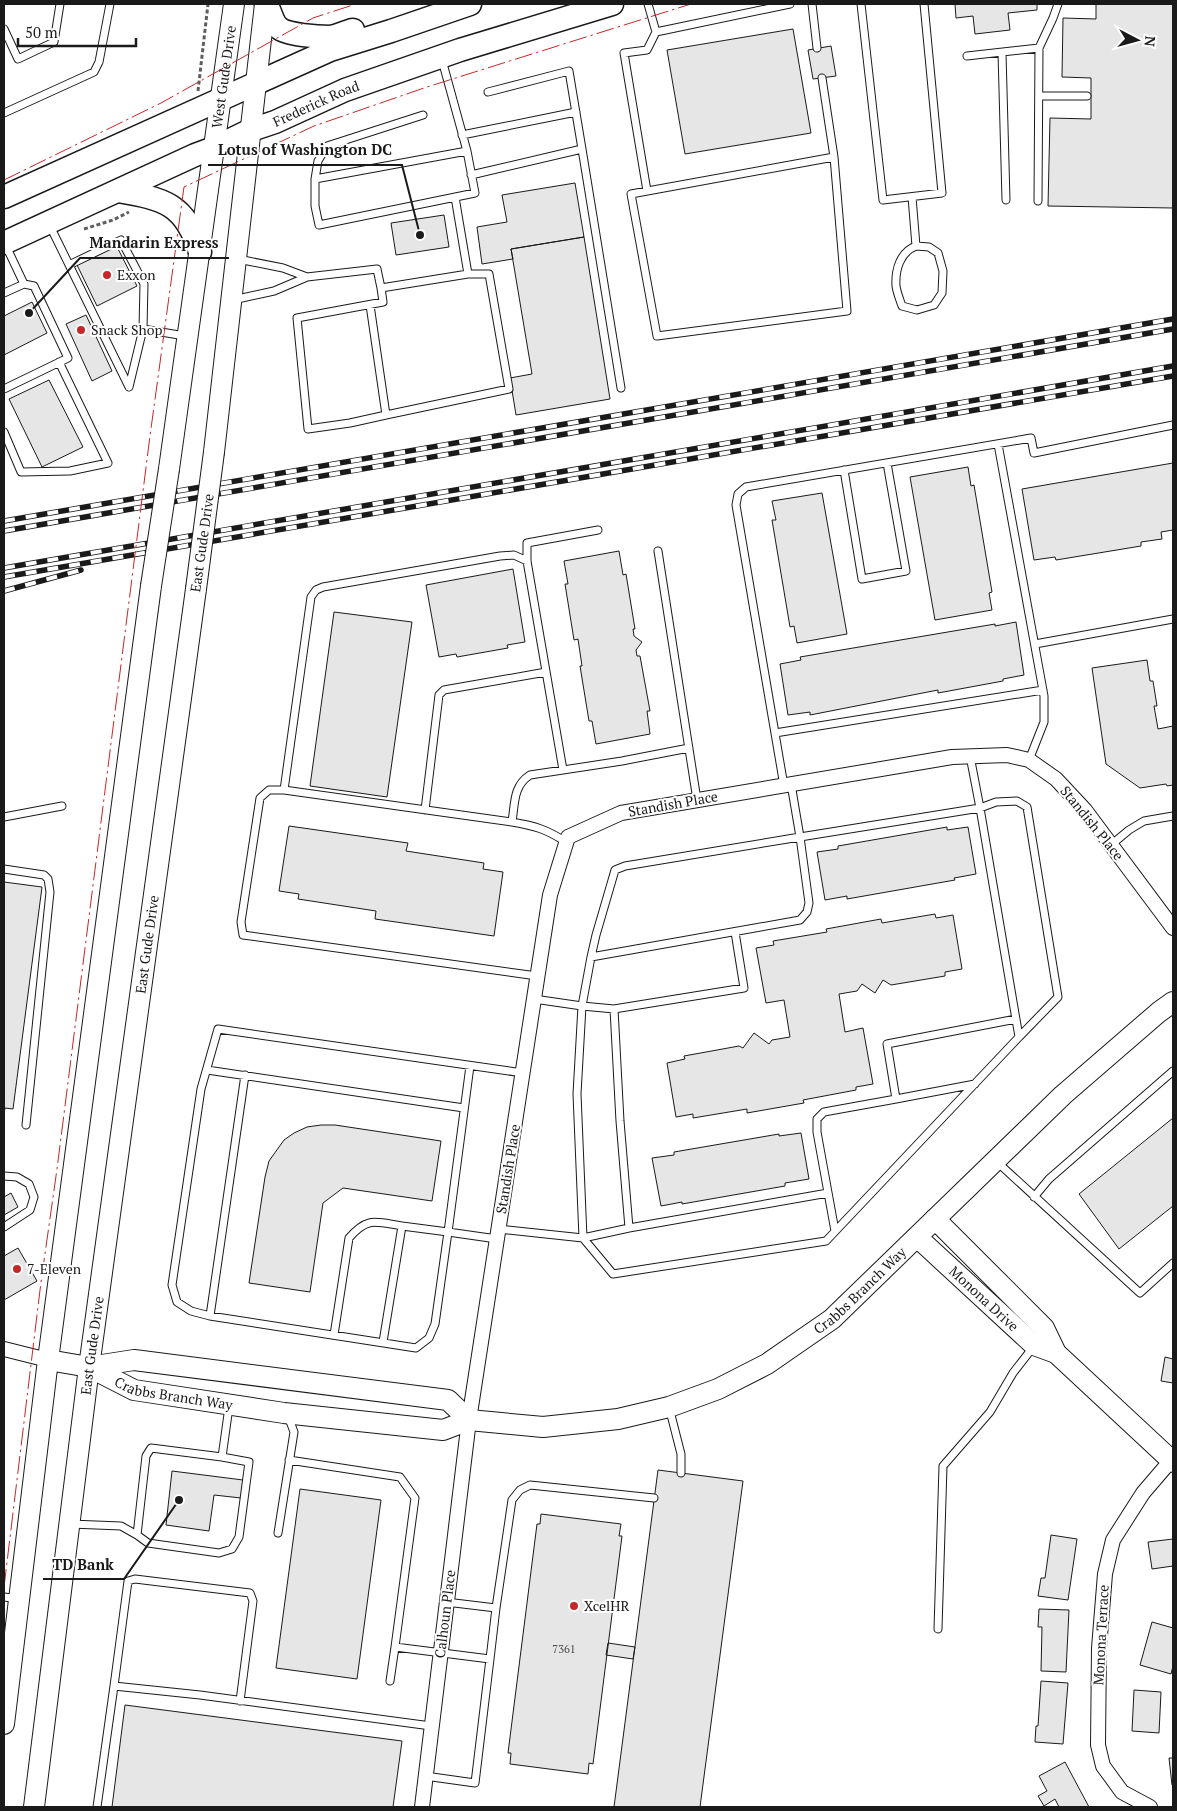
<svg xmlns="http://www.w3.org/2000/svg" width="1177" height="1811" font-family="'PT Serif',serif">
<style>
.building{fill:#e6e6e6;stroke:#1a1a1a}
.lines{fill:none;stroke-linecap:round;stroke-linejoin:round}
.lane-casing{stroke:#1a1a1a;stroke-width:9}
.street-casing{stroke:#1a1a1a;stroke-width:16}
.secondary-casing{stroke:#1a1a1a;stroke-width:22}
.primary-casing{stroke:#1a1a1a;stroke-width:25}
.path{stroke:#5f5f5f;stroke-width:3;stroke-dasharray:4 2.5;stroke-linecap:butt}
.lane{stroke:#fff;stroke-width:7}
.street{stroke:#fff;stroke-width:14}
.secondary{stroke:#fff;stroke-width:20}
.primary{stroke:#fff;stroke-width:22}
.rail-casing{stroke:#1a1a1a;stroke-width:5.5}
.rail{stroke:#fff;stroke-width:4;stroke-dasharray:11;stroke-linecap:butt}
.secondary-bridge-casing{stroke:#1a1a1a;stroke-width:22;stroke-linecap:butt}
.secondary-bridge{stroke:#fff;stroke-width:20}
.power{stroke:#c62828;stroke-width:1;stroke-dasharray:18 4 2.5 4;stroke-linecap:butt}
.poi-dot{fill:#c62828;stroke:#fff;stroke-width:2}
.labels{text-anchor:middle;stroke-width:4;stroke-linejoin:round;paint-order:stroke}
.number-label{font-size:11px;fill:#4d4d4d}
.street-label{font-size:14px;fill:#1a1a1a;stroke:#fff}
.poi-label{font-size:14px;fill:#1a1a1a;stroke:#fff;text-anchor:start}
.leader{fill:none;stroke:#1a1a1a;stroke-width:2}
.callout-dot{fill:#1a1a1a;stroke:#fff;stroke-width:2}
.callout-label{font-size:15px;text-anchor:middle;font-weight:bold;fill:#1a1a1a;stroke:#fff;stroke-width:4;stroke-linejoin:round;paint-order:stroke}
</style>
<rect width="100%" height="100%" fill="#fff"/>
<!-- building -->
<path class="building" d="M955 4H1037V10L1008 13 1010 30 975 34 973 16 956 18Z
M1096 4H1173V208L1048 206 1050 118 1091 119V78L1062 77 1063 18 1096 19Z
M793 29 811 133 685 154 667 50Z
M831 46 836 76 813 79 808 50Z
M575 183 584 237 511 249 513 259 482 264 477 227 507 222 502 195Z
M444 215 449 247 396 255 391 223Z
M584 237 610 399 516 415 510 378 532 374 511 249Z
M116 245 137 286 97 306 77 265Z
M32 302 47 333 4 355V316Z
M86 315 112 371 92 381 66 324Z
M49 380 83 447 42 467 9 399Z
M1173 463V530L1161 532 1162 539 1141 542V546L1056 560 1055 557 1034 560 1022 489Z
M968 467 971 486 974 485 992 592 989 593 992 610 935 620 910 477Z
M822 493 847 634 797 643 794 626 790 627 772 520H776L772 501Z
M619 551 623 575 626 574 635 629H633L634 636 642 642 636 650 637 656H640L650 711H647L650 734 596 744 592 721H589L580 666H582L578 639 574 640 565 584H568L564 561Z
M513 569 525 642 507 645 508 648 457 657 456 654 439 657 426 585Z
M334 612 412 622 387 797 310 786Z
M1016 622 1024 675 1003 679V681L938 693V690L810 715V712L788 715 780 664 801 660 800 657 995 624V626Z
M1147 660 1150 681H1153L1157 706H1154L1158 729 1173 726V785L1167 786 1166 784 1140 788 1106 764 1092 668Z
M289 826 408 843 406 851 484 863 483 869 503 872 494 936 375 919 376 911 298 899 299 894 279 891Z
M947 827V830L968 827 976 874 954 878 955 880 847 899V896L825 900 817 852 838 849V846Z
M4 882 42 887 13 1109 5 1108 4 1114Z
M935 914 936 918 953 915 962 969 945 972V976L891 985 883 980 875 993 862 984 857 991 839 994 845 1032 863 1028 873 1084 856 1087V1090L803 1100 804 1103 747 1113V1109L693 1118V1114L676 1117 667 1063 685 1059 684 1056 739 1046 743 1048 754 1033 769 1044 772 1040 790 1037 784 1000 766 1003 756 948 774 945 773 941 827 932 826 929 881 919 882 923Z
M1173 1118V1206L1119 1249 1079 1194Z
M321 1125H335L441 1141 432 1201 343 1188 323 1203 310 1292 249 1283 265 1177 269 1161 284 1140 294 1133 307 1127Z
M801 1133 809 1179 785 1183V1186L682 1204V1202L661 1206 652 1158 674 1155V1152L779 1134V1136Z
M11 1193 18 1207 4 1215V1197Z
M18 1248 37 1281 4 1300V1256Z
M1165 1357 1173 1359V1383L1161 1381Z
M658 1470 743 1481 700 1807H614Z
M172 1471 243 1480 241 1498 214 1495 209 1531 166 1525Z
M300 1489 381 1500 357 1679 276 1668Z
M541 1514 621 1524 619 1536H622L593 1764 589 1763 588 1774 510 1764 511 1753H508L537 1524H540Z
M1051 1535 1077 1539 1068 1600 1038 1596 1041 1578H1045Z
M1173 1539V1566L1152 1569 1148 1542Z
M1039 1609 1069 1610 1066 1672 1041 1671 1042 1627H1038Z
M1152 1622 1173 1628V1666L1171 1674 1140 1665Z
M608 1643 635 1647 633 1659 606 1655Z
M1041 1681 1068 1683 1063 1744 1035 1742 1036 1726H1038Z
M1134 1690 1161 1692 1159 1733 1132 1731Z
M125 1705 402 1741 393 1807H112Z
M1169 1758H1173V1785H1172Z
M1065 1762 1089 1807H1059L1055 1799 1044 1806 1038 1796 1047 1791 1039 1776Z"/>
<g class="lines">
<!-- lane casing -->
<g class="lane-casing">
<path id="lane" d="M648 4 656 32 790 4
M812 4 817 48
M861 4 883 200 942 193 924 4
M4 29 18 59 54 42 60 4
M1002 53 1006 200
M967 56 1039 48 1053 18 1058 4
M442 60 467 151 315 179V206L319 225 475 193 467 151
M822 78 834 157 847 311 657 336 631 194 834 157
M488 92 569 71 582 149
M1039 96H1087
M4 113 94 72 99 62 110 4
M462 135 576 112
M471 175 582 149 621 388
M315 179 318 161 327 146 423 115
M647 191 624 53 647 50 656 32
M912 197 916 246C900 252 895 270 896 286 897 293 900 300 902 306L917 310 934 305 942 293 943 271 938 253 929 247 916 246
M1038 201 1039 48
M50 226 129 387
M238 259 283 268 307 277
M69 265 121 240 144 284 143 329
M381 288 383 302 297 318 308 429 350 423 386 415
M4 293 24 284 6 246
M233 300 274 291 307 277 377 269 381 288 468 274 455 197
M370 305 386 415 509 389 489 274H468
M129 387 143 329 185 336
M4 389 68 358 34 286 24 284
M4 432 21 472 70 471 108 463 59 362
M998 444 1044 696V722L1029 760
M844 470 862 579 906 571 887 463
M658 551 697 800
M1035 644 1173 619
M775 733 1043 690
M563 770 527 561V543L598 530
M791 784 800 837 980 808 996 802 1017 801 1027 807 1058 997 1019 1037
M784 786 736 505 738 494 746 487 1031 438 1034 453 1173 425
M284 790H269L260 798 241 922 243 935 537 976
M425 810 439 695 444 690 546 672
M4 817 62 806
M512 822 284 790 311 597 316 590 323 587 500 556 514 555 527 561
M566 842C546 829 535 826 512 822 515 803 513 786 530 775L622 761 689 748
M1111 845 1129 830 1144 821 1173 816
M4 869 44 875 48 879 50 892 26 1125
M534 999 582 1006 591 957 800 920 807 912 809 903 800 837 625 866 615 870 596 935 591 957
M614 1009 620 1121 629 1228 583 1238 577 1094 582 1006 614 1009 744 988 735 932
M207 1070 464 1108
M975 1084 896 1099 887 1044 1016 1019
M996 1161 1140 1293 1173 1263
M4 1176 17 1177 29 1184 34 1197 30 1210 4 1227
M1034 1197 1049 1179 1173 1071
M629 1228 828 1193
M498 1229 583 1238 613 1274 826 1241 1019 1037 980 808 970 756
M835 1231 817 1132V1119L824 1112 896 1099
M497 1239 448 1232 435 1324 429 1338 416 1348 210 1316 191 1311 177 1302 172 1285 201 1089 218 1029 523 1073
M210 1316 245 1075
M334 1335 349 1238C368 1216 376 1222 402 1226
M383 1342 402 1226 448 1232 470 1066
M669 1407 681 1454V1473
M222 1457 249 1462 239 1537 232 1549 219 1553 148 1543 137 1535 146 1456 151 1448 222 1457 229 1407
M289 1460 400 1477 415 1498 395 1647 490 1659 496 1608
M70 1524 121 1526 137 1535
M278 1533 294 1432 288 1416
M4 1597 19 1599
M446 1602 496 1608 512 1500 520 1490 530 1485 654 1498
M938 1629 943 1466 990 1412 1013 1373 1034 1346
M390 1681 395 1647
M114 1686 128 1581 135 1579 250 1593 253 1601 240 1701
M425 1776 475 1783 490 1659
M97 1807 114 1686 200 1695 431 1726"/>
</g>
<!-- street casing -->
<g class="street-casing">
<path id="street" d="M4 1349 48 1360
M422 1807 469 1420 550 895 568 837 621 813 952 757 1007 755 1029 760 1056 779 1085 810 1173 928
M1150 1807 1122 1792 1103 1766 1098 1745 1099 1648 1105 1574 1113 1540 1143 1493 1173 1458"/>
</g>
<!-- secondary casing -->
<g class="secondary-casing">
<g id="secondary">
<path d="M214 452 265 4"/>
<path id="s1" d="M169 469 234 4"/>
<path d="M935 1219 1044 1328 1056 1353 1173 1462"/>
<path id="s2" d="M917 1237 1034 1345 1056 1353"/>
<path d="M48 1360 89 1367 134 1360 448 1400 469 1420"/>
<path id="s3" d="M89 1367 134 1390 284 1413 443 1430 469 1420 543 1427 618 1419 669 1407 718 1389 767 1364 832 1319 1063 1095 1159 1012 1173 1002"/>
<path d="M4 1724 48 1360 151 586"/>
<path id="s4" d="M34 1807 89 1367 196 589"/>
</g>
</g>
<!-- primary casing -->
<g class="primary-casing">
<g id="primary">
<path d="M266 4C271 11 272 23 279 28 287 35 319 37 330 37 337 36 345 32 353 30"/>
<path d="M118 191C164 199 185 203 200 252"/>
<path d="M4 197 330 50 391 31 470 4"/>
<path id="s5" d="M4 243 195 155 214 148 251 130 275 122 345 90 460 50 612 4"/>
</g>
</g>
<!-- path -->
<path class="path" d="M198 91 208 4
M84 229 113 220 129 212"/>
<!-- lane -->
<use href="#lane" class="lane"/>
<!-- street -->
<use href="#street" class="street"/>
<!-- secondary -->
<use href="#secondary" class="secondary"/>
<!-- primary -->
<use href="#primary" class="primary"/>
<!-- rail casing -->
<g class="rail-casing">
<path id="rail" d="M4 521 1173 319
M4 531 1173 329
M4 568 1173 366
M4 577 1173 376
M4 591 81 570"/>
</g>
<!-- rail -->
<use href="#rail" class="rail"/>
<!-- secondary-bridge casing -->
<g class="secondary-bridge-casing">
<path id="secondary-bridge" d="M151 586 169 469
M196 589 214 452"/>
</g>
<!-- secondary-bridge -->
<use href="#secondary-bridge" class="secondary-bridge"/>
<!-- power -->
<path class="power" d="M4 180 161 103 313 18 356 4
M4 1587 41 1282 57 1169 150 436 184 187 314 126 427 87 691 4"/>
</g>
<!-- markers -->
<g class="poi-dot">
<circle cx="107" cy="275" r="5"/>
<circle cx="81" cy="330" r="5"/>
<circle cx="17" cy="1269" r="5"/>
<circle cx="574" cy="1606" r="5"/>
</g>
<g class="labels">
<!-- number labels -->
<g class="number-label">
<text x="564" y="1653">7361</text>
</g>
<!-- street labels -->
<g class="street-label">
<text dy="5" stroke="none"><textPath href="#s1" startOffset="396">West Gude Drive</textPath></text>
<text dy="5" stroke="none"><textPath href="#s5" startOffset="342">Frederick Road</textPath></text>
<text transform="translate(202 543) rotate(-82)" y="5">East Gude Drive</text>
<text transform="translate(673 804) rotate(-10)" y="5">Standish Place</text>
<text transform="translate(1092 823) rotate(51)" y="5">Standish Place</text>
<text dy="5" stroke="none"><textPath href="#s4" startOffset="870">East Gude Drive</textPath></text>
<text transform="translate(508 1169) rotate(-81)" y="5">Standish Place</text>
<text dy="5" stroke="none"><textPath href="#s3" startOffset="818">Crabbs Branch Way</textPath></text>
<text dy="5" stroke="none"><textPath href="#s2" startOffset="91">Monona Drive</textPath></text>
<text dy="5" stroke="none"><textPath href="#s4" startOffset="465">East Gude Drive</textPath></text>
<text dy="5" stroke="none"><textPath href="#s3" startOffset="90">Crabbs Branch Way</textPath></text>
<text transform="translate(445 1614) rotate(-83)" y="5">Calhoun Place</text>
<text transform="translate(1101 1635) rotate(-87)" y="5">Monona Terrace</text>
</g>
<!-- poi labels -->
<g class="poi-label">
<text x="117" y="280">Exxon</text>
<text x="91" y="335">Snack Shop</text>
<text x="27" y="1274">7-Eleven</text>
<text x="584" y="1611">XcelHR</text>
</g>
</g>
<!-- callouts -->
<path class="leader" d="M420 235L402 165H208M29 313L80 258H229M179 1500L124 1579H43"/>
<g class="callout-dot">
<circle cx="420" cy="235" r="5"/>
<circle cx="29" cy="313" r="5"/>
<circle cx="179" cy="1500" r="5"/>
</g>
<g class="callout-label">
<text x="305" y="155">Lotus of Washington DC</text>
<text x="154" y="248">Mandarin Express</text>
<text x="83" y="1570">TD Bank</text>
</g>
<!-- border -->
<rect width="1177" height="1811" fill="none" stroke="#1a1a1a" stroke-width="10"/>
<!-- north arrow -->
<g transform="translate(1137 40) rotate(96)" stroke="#ffffff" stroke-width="4" paint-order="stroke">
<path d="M0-4L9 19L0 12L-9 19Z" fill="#1a1a1a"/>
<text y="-8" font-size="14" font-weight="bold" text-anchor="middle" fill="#1a1a1a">N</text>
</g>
<!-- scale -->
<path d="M18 38v8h118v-8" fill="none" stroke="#1a1a1a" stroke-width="2.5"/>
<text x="25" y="38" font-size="15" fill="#1a1a1a" stroke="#ffffff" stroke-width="4" paint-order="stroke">50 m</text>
</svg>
